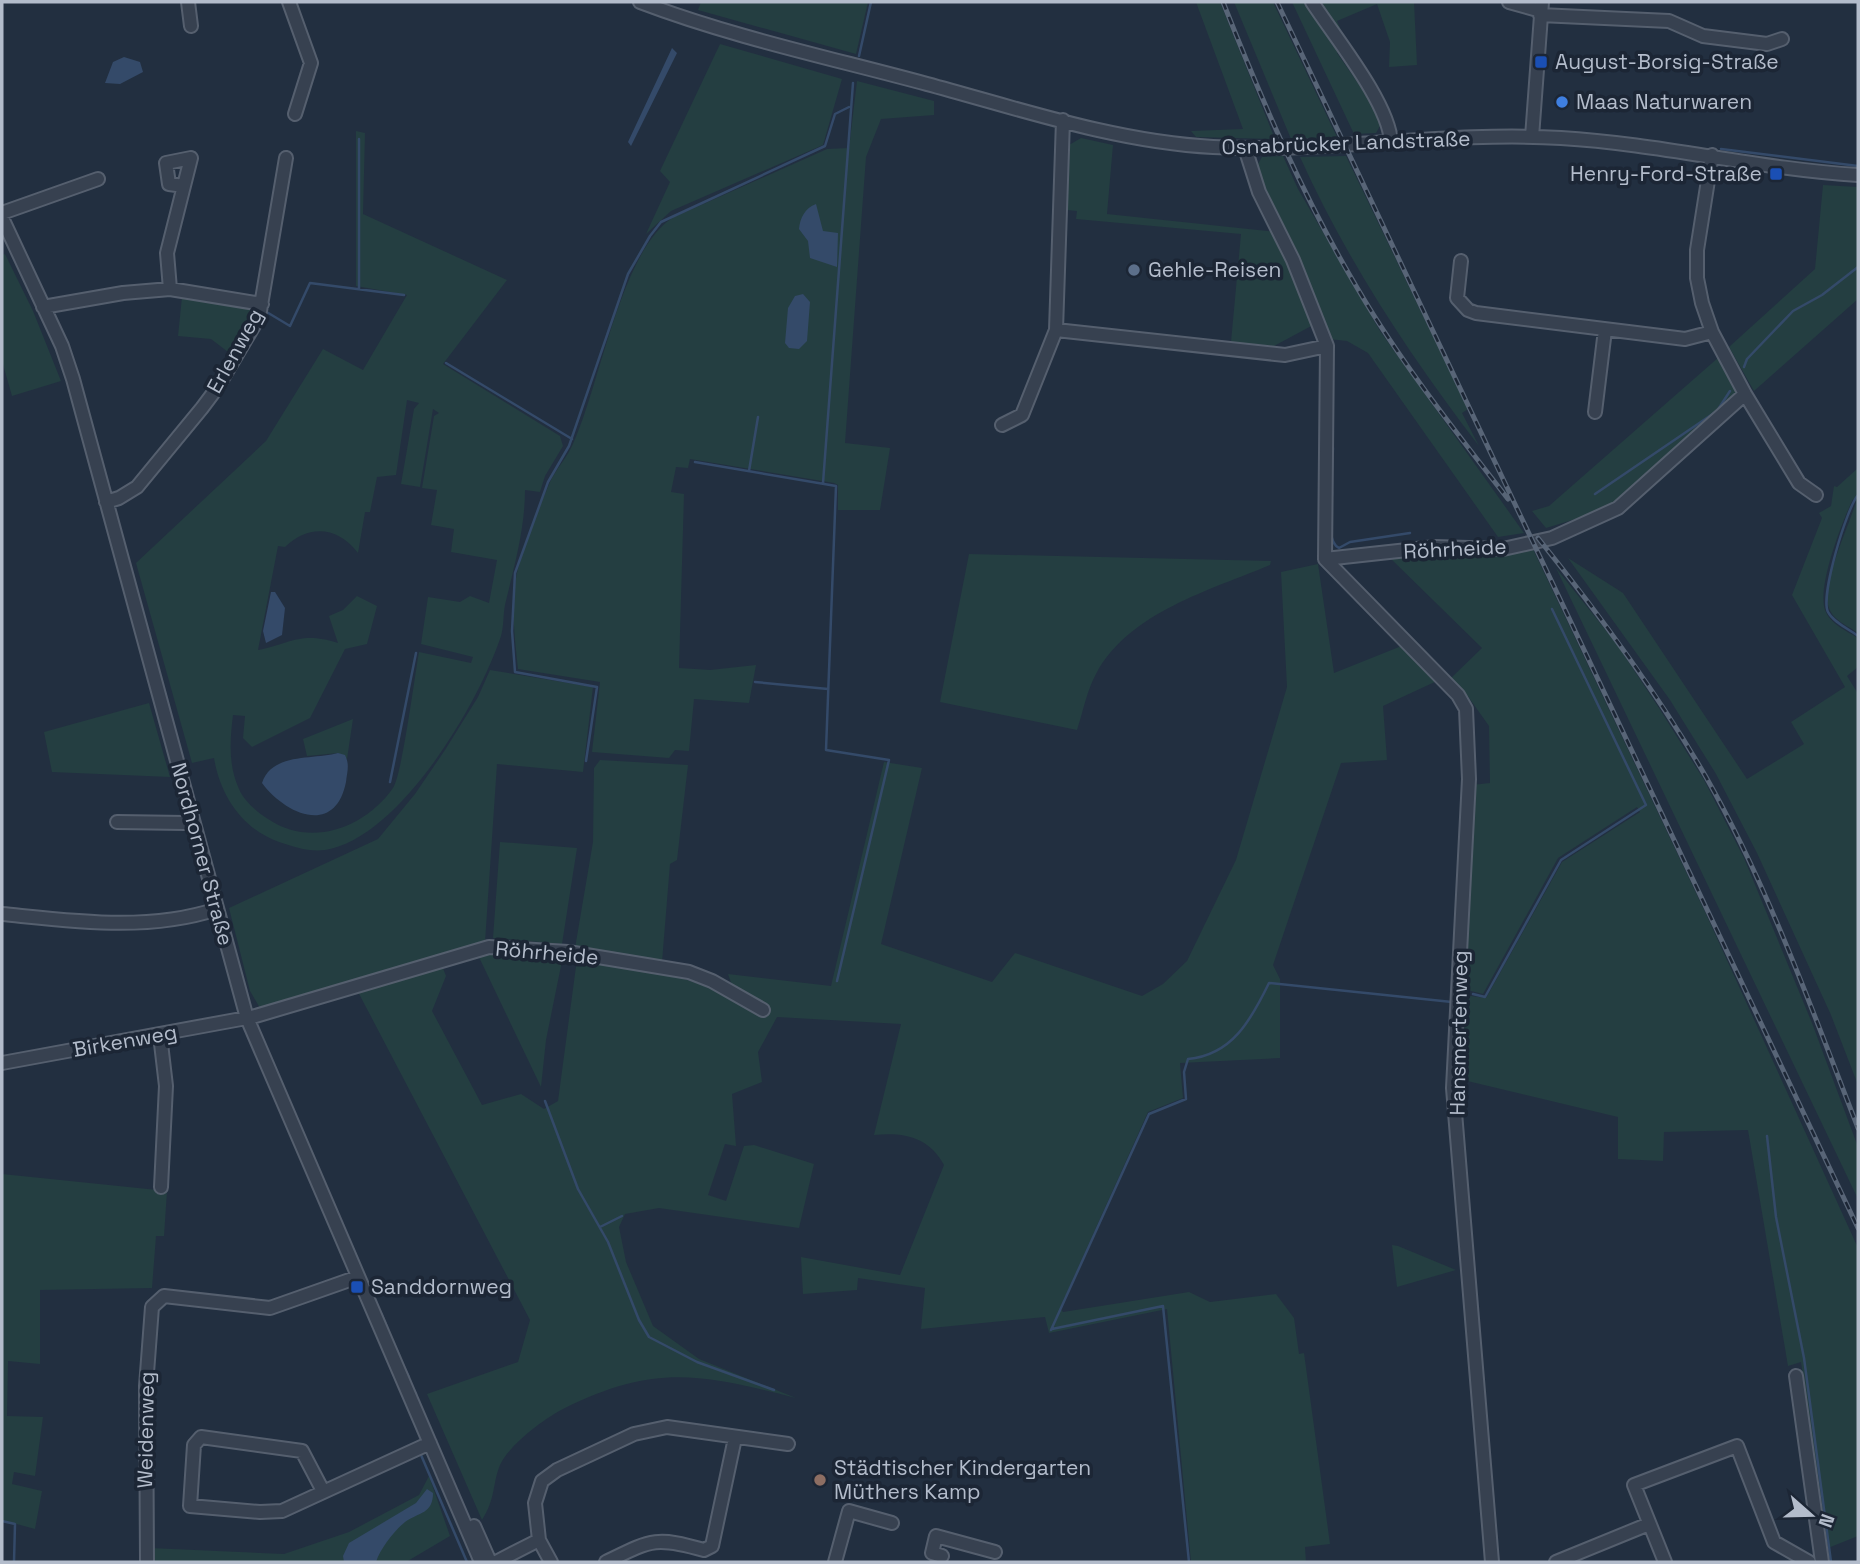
<svg xmlns="http://www.w3.org/2000/svg" width="1860" height="1564" font-family="'Space Grotesk',sans-serif">
<style>
.green{fill:#243e41;fill-rule:evenodd}
.water{fill:#344a69}
.lines{fill:none;stroke-linecap:round;stroke-linejoin:round}
.stream{stroke:#344a69;stroke-width:2.5}
.minor-casing{stroke:#555f6e;stroke-width:16}
.minor{stroke:#374150;stroke-width:12}
.rail-casing{stroke:#586577;stroke-width:5}
.rail{stroke:#1c2635;stroke-width:2.5;stroke-dasharray:8;stroke-linecap:butt}
.transit-dot{fill:#1a4fb4;stroke:#1c2635;stroke-width:2.5}
.shop-dot{fill:#3f7fe0;stroke:#1c2635;stroke-width:2.5}
.service-dot{fill:#5c6f8a;stroke:#1c2635;stroke-width:2.5}
.education-dot{fill:#8d6e63;stroke:#1c2635;stroke-width:2.5}
.labels{text-anchor:middle;stroke-width:7;stroke-linejoin:round;paint-order:stroke}
.poi-label{font-size:21px;fill:#b3bccb;stroke:#1c2635;text-anchor:start}
.street-label{font-size:21px;fill:#b3bccb;stroke:#1c2635}
</style>
<rect width="100%" height="100%" fill="#222f40"/>
<!-- green -->
<path class="green" d="M701 2H868L856 54 698 10Z
M1196 2H1220L1275 139 1196 137 1191 131 1243 129Z
M1234 2H1273L1337 137 1291 139Z
M1292 2H1414L1417 65 1389 67 1390 42 1377 4 1337 21 1348 46 1337 53 1374 106 1381 124 1376 133 1354 134Z
M720 44 842 79 823 145 671 211 646 234 670 182 660 171Z
M857 81 934 101V115L881 119 866 157 845 443 890 448 880 510H838V485L834 483 690 459 688 468 676 467 671 492 684 494 679 668 710 670 756 665 749 703 694 699 689 751 675 750 669 758 592 752 600 682 518 669C515 639 510 603 517 573 524 543 538 510 550 482 556 469 566 459 572 446 600 387 621 248 674 217L827 149 849 148Z
M356 131 365 133 363 214 507 280 443 364 560 436 563 446 545 476 540 492 525 490C525 529 514 567 505 605 503 615 504 626 501 636 479 703 400 838 325 850 309 852 294 847 279 842 242 829 220 795 214 758L192 763 136 563 266 441 323 349 363 370 407 295 356 286ZM407 400 419 403 414 409 401 484 420 487 433 409 439 413 434 416 422 488 437 490 431 525 454 529 451 552 497 560 489 603 470 596 460 602 428 597 421 644 473 657 471 663 419 652C415 674 402 775 393 788 365 828 311 848 268 819 257 812 244 801 239 789 228 765 230 740 233 715L245 716 243 738 252 747 310 718 345 649 367 644 377 606 357 596 343 610 329 616 338 643C302 631 291 643 258 650L278 546 285 547C308 524 338 526 358 553L365 512H370L377 477 396 475Z
M1081 138 1113 145 1107 214 1276 232 1315 324 1274 346 1231 342 1241 234 1076 219 1077 211 1067 210 1065 203 1069 145Z
M1283 156 1298 189 1380 331 1524 533 1498 537 1368 353 1347 341 1329 339 1324 320 1255 169 1262 157Z
M1346 156 1468 409 1462 413 1479 446C1410 356 1347 261 1300 157Z
M1823 185 1858 187V299L1754 391 1729 347 1815 269Z
M5 254 33 311 61 381 12 396 2 361V255Z
M182 297 257 310 232 355 211 339 178 336Z
M1719 357 1740 395 1612 508 1546 528 1532 511 1549 506Z
M1858 468V633C1848 626 1833 620 1829 608 1820 586 1849 526 1856 502L1853 499C1842 522 1817 586 1825 610 1830 624 1847 631 1858 638V667L1847 676 1857 692 1858 1085 1831 1015 1757 853 1716 774 1670 700 1568 558 1623 593 1747 779 1804 744 1791 722 1845 687 1792 595 1822 518 1819 513 1831 506 1834 486 1837 487Z
M1532 547 1706 914 1858 1248V1536L1828 1548 1801 1362 1788 1366 1748 1130 1664 1132 1663 1161 1618 1159V1117L1459 1079 1464 995 1486 998 1562 862 1640 812 1637 807 1558 858 1483 994 1463 989 1472 785 1490 783 1489 726 1467 695 1449 680 1482 648 1387 555Z
M969 554 1271 561 1270 565C1211 590 1129 612 1096 674 1087 690 1083 712 1077 730L940 702Z
M1318 564 1334 673 1404 645 1439 680 1383 706 1387 760 1341 763 1273 965 1280 979V1058L1180 1063 1183 1098 1148 1112 1060 1308 1063 1312 1189 1292 1210 1302 1276 1294 1294 1318 1299 1354 1304 1353 1330 1544 1305 1547 1306 1562H1191L1167 1309 1049 1333 1045 1317 921 1329 925 1288 858 1278 857 1290 803 1294 801 1257 900 1275 944 1165C929 1137 904 1132 874 1135L901 1024 777 1017 758 1052 762 1082 732 1094 736 1146 725 1144 708 1195 726 1201 744 1146 754 1145 814 1164 799 1228 659 1208 625 1214 619 1227 626 1262 653 1326 699 1359 796 1398C701 1374 655 1363 563 1409 545 1418 509 1445 500 1465 492 1485 496 1498 482 1520L427 1394 518 1362 530 1320 356 988 441 963 446 976 432 1011 482 1105 521 1094 544 1109 558 1101 577 959C637 969 686 971 738 1003L728 974 831 986 884 762 922 768 881 944 992 982 1015 953 1142 996 1163 984 1187 961 1236 860 1287 687 1281 572Z
M1556 568 1616 643 1659 708 1704 780 1744 858 1812 1023 1858 1147V1199Z
M490 670 593 687 583 772 497 764 485 942 260 1008 250 991 229 908 378 839 415 794 445 750 478 697Z
M149 703 170 777 52 772 44 732Z
M353 719 347 759 338 753 307 756 303 739Z
M600 760 688 765 677 860 670 864 662 962 575 948 593 842 594 768Z
M500 842 577 848 562 944 493 938Z
M489 950 563 956 546 1040 541 1087 477 953Z
M2 1174 167 1191 164 1236H156L152 1288 40 1290V1364L8 1361 7 1416 43 1417 35 1476 14 1472 12 1484 42 1491 35 1529 2 1520Z
M1392 1245 1398 1246 1456 1270 1397 1287Z
M429 1476 450 1536 406 1562H152L150 1548 284 1554 349 1532 419 1495Z"/>
<!-- water -->
<path class="water" d="M672 48 677 53 631 146 628 142Z
M124 57 140 62 143 72 120 84 105 83 113 62Z
M816 204 823 231 838 233 837 267 810 258 808 241 799 229C800 218 805 208 816 204Z
M803 294 810 302 807 341 799 349 789 348 785 343 788 308 795 296Z
M271 592H275L285 608 282 635 266 643 263 631Z
M338 753 345 755C350 765 347 772 346 782 335 837 285 814 262 783 272 752 315 760 338 753Z
M427 1489 433 1493C433 1514 419 1512 405 1522 394 1531 380 1549 376 1562H344L343 1556 349 1543 416 1503Z"/>
<g class="lines">
<!-- stream -->
<path class="stream" d="M859 56 871 2
M359 139V289
M1721 149 1858 166
M265 311 290 326 310 283 404 295
M446 363 572 439
M1744 367 1747 359 1793 311 1822 295 1858 267
M695 462 836 486 826 750 889 760 837 981
M1332 470 1333 448
M749 471 758 417
M823 483 853 83
M1332 492C1332 507 1325 541 1339 548L1350 542 1410 533
M1595 494 1717 411 1730 391
M1858 495C1847 507 1820 596 1828 612 1833 622 1849 629 1858 636
M755 682 828 689
M586 761 597 687 515 672 512 631 515 573 548 482 569 446 628 274 650 236 661 222 825 146 835 114 849 107
M390 782 416 653
M1473 994 1485 997 1561 860 1646 805 1552 609
M545 1101 578 1189 608 1242 639 1320 649 1337 697 1362 774 1390
M1767 1136 1776 1217 1804 1358 1831 1562
M600 1227 622 1216
M351 1244 357 1258
M381 1313 387 1327
M1052 1329 1163 1306 1189 1562
M1051 1330 1149 1114 1186 1099 1184 1072 1188 1059C1232 1055 1251 1020 1269 983L1452 1002
M394 1344 399 1355
M403 1365 409 1377
M412 1386 416 1394
M421 1455 467 1562
M2 1521 15 1524 14 1562"/>
<!-- minor casing -->
<g class="minor-casing">
<path id="minor" d="M188 2 191 26
M289 2 311 63 295 114
M640 2C732 37 831 58 927 84 1020 109 1116 142 1213 147 1329 153 1445 131 1561 138 1661 144 1759 169 1858 175
M1312 2C1334 36 1389 103 1391 142
M1509 2 1541 11
M1540 15 1669 21 1703 36 1767 44 1782 39
M1532 137 1542 2
M1245 148 1259 192 1293 260 1327 346 1325 559 1458 695 1466 709 1469 779 1453 1088 1492 1562
M1712 155 1697 250V278L1702 303 1712 332 1745 394 1799 483 1816 495
M2 213 98 179
M2 218 62 346 73 379 247 1018 481 1562
M1461 261 1457 298 1468 310 1476 313 1685 339 1712 332
M170 289 167 253 191 158 166 163 169 184 184 186
M43 307 123 293 170 289 262 304
M1056 330 1285 355 1327 346
M1595 412 1605 330
M1002 425 1022 415 1056 330 1063 120
M106 502 119 498 137 487 202 408 217 388 259 317 286 158
M1325 559 1435 547 1503 549 1552 538 1618 508 1745 394
M117 822 185 823 193 821
M2 914C72 921 148 932 217 909
M160 1035 166 1086 161 1187
M2 1063 252 1017 489 947 568 952 689 972 712 981 763 1010
M1796 1376 1822 1562
M323 1491 302 1451 201 1437 194 1445 190 1506 260 1512 282 1511 430 1443
M474 1526 490 1562
M942 1556 932 1553 936 1536 995 1552
M147 1562 146 1386 152 1307 164 1296 270 1308 358 1277
M496 1562 539 1540
M551 1562 539 1540 535 1503 542 1481 557 1470 634 1434 667 1427 788 1444
M606 1562C651 1540 655 1536 704 1550L712 1546 735 1438
M835 1562 849 1511 892 1523
M1556 1562 1649 1524
M1665 1562 1634 1485 1737 1446 1774 1542 1809 1562"/>
</g>
<!-- minor -->
<use href="#minor" class="minor"/>
<!-- rail casing -->
<g class="rail-casing">
<path id="rail" d="M1223 2C1262 101 1304 199 1359 291 1402 364 1456 432 1508 499
M1277 2 1858 1228
M1538 538C1599 614 1657 692 1706 777 1769 888 1812 1010 1858 1128"/>
</g>
<!-- rail -->
<use href="#rail" class="rail"/>
</g>
<!-- markers -->
<g class="transit-dot">
<rect x="1534" y="55" width="14" height="14" rx="3.5"/>
<rect x="1769" y="167" width="14" height="14" rx="3.5"/>
<rect x="350" y="1280" width="14" height="14" rx="3.5"/>
</g>
<circle class="shop-dot" cx="1562" cy="102" r="7"/>
<circle class="service-dot" cx="1134" cy="270" r="7"/>
<circle class="education-dot" cx="820" cy="1480" r="7"/>
<g class="labels">
<!-- poi labels -->
<g class="poi-label">
<text x="1555" y="69">August-Borsig-Straße</text>
<text x="1576" y="109">Maas Naturwaren</text>
<text x="1762" y="181" text-anchor="end">Henry-Ford-Straße</text>
<text x="1148" y="277">Gehle-Reisen</text>
<text x="371" y="1294">Sanddornweg</text>
<text x="834" y="1475">Städtischer Kindergarten<tspan x="834" dy="24">Müthers Kamp</tspan></text>
</g>
<!-- street labels -->
<g class="street-label">
<text transform="translate(1346 143) rotate(-2)" y="7">Osnabrücker Landstraße</text>
<text transform="translate(235 351) rotate(-61)" y="7">Erlenweg</text>
<text transform="translate(1455 549) rotate(-3)" y="7">Röhrheide</text>
<text transform="translate(202 854) rotate(75)" y="7">Nordhorner Straße</text>
<text transform="translate(547 953) rotate(5)" y="7">Röhrheide</text>
<text transform="translate(1459 1033) rotate(-89)" y="7">Hansmertenweg</text>
<text transform="translate(125 1041) rotate(-10)" y="7">Birkenweg</text>
<text transform="translate(146 1430) rotate(-89)" y="7">Weidenweg</text>
</g>
</g>
<!-- border -->
<rect width="1860" height="1564" fill="none" stroke="#b3bccb" stroke-width="7"/>
<!-- north arrow -->
<g transform="translate(1811 1515) rotate(110)" stroke="#1c2635" stroke-width="5" paint-order="stroke">
<path d="M0-5L12 26L0 18L-12 26Z" fill="#b3bccb"/>
<text y="-10" font-size="19" font-weight="bold" text-anchor="middle" fill="#b3bccb">N</text>
</g>
</svg>
